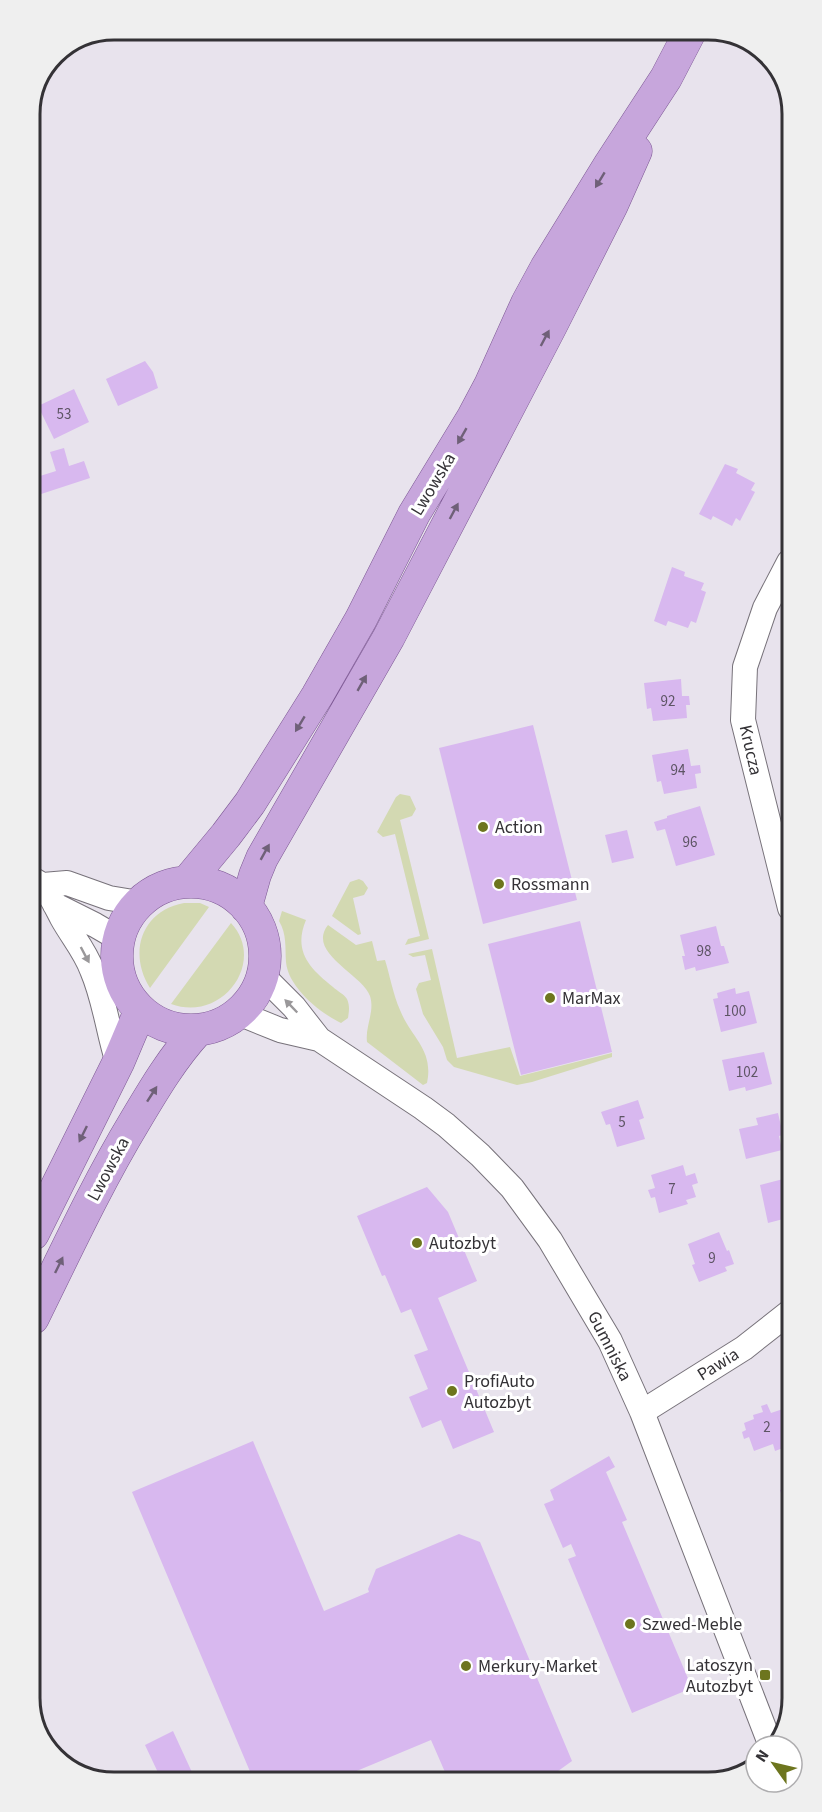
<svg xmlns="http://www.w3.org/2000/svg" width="822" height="1812" font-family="'Source Sans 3',sans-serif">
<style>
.green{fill:#d3d9b2}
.building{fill:#d8b8ef}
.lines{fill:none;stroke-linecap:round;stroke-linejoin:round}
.minor-casing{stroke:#77727a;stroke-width:26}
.major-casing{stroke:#7c5793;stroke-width:33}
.minor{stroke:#fff;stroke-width:24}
.major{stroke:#c7a6dc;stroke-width:32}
.oneway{fill:#6f6078}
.oneway2{fill:#9a989a}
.poi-dot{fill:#6d751e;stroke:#fff;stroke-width:2}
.labels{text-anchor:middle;stroke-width:6;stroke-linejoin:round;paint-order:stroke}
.number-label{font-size:15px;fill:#5d5464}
.street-label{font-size:18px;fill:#343236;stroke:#fff}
.poi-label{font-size:18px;fill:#343236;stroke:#fff;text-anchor:start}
.rim{fill:none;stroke:#343236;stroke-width:3}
</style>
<rect width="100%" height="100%" fill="#e8e3ed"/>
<!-- green -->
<path class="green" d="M400 794 410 796 416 809 412 816 400 820 429 939 405 945 408 939 420 936 395 834 383 837 377 832 396 797Z
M359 879 363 881 368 888 364 895 353 898 361 934 358 935 332 916 350 882Z
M184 903H200L209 907 150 988C128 953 141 911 184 903Z
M282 911 306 920C293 951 309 968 333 987 337 991 344 994 347 999 350 1006 349 1011 348 1018L341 1023C320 1013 288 987 286 962 285 948 287 934 279 921Z
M231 923C267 962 222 1023 171 1004Z
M328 925 356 945 372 941 377 961 385 960C390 976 393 994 400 1010 411 1038 434 1049 427 1083L423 1085 367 1042C365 1026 375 1012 370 996 362 974 306 953 328 925Z
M432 949 457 1058 510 1047 520 1076 612 1053V1057L532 1082 517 1085 454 1067 447 1060 443 1047 423 1014 416 989 419 983 431 980 425 955 413 957 408 954Z"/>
<!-- building -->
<path class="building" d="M145 361 153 372 158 388 118 406 106 379Z
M74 389 89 422 54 439 38 406Z
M64 448 69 466 84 461 90 478 32 497 31 468 37 466 40 476 56 471 50 452Z
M725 464 738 469 736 473 755 483 751 490 755 492 740 521 736 518 732 526 713 516 711 520 699 514Z
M672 567 685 572 684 576 704 583 701 590 706 592 696 623 691 621 688 628 668 621 666 626 654 621Z
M681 679 682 696H689L690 705H686L687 718 653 721 651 708 647 709 644 683Z
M533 725 577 900 483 924 439 748Z
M688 749 691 766 700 765 701 773 695 774 697 788 664 794 661 781 657 782 652 755Z
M700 806 715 855 676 866 665 829 657 831 654 822 667 818V816Z
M627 830 634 858 612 863 605 835Z
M580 921 612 1052 521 1075 488 944Z
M716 926 721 946H724L729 963 696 971 695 967 685 970 682 956H685L680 935Z
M735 988 736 994 749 991 757 1023 721 1032 713 999 718 998 717 993Z
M764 1052 772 1084 746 1091 745 1087 729 1091 722 1060Z
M638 1100 644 1118 639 1120 645 1139 617 1147 610 1124 606 1125 601 1112Z
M778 1113 783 1135 779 1136 782 1150 746 1159 739 1129 758 1125 756 1118Z
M683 1165 686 1176 695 1173 698 1183 692 1185 696 1197 686 1200 688 1204 659 1213 655 1197 651 1198 648 1190 655 1188 651 1175Z
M791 1177V1217L768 1223 760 1185Z
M427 1187 448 1212 477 1281 438 1298 494 1432 453 1449 441 1420 422 1428 409 1397 428 1389 414 1355 428 1350 411 1309 401 1313 385 1275 382 1276 357 1216Z
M719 1232 727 1251 729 1250 734 1264 725 1267 727 1271 699 1282 692 1265 695 1264 688 1244Z
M767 1404 771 1413 783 1409 791 1433V1445L775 1451 773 1444 754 1451 749 1437 744 1439 742 1432 746 1430 744 1423 754 1419 753 1415 763 1412 761 1406Z
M253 1441 324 1611 369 1592 368 1589 376 1569 459 1534 480 1542 572 1761 547 1779H448L431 1740 335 1780 254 1781 132 1492Z
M609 1456 615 1467 606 1472 627 1520 622 1522 692 1688 632 1713 568 1559 576 1556 571 1544 563 1548 544 1504 554 1500 550 1490Z
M791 1486V1510L787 1511 780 1490Z
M173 1731 196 1781H162L145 1745Z"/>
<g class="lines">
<!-- minor casing -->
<g class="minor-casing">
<path id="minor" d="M789 562 765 608 745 667 743 720 790 908
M32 879C48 887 54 903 62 918 72 936 85 951 92 970 105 1000 108 1032 118 1063
M43 885 67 883 109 898 139 903
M55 905 95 925 119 939
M262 975 294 1007 319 1039 423 1108 446 1125 480 1155 512 1188 550 1240 610 1341 642 1412 771 1746
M238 1013 280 1030 319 1039
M642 1412 744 1348 791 1311"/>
</g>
<!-- major casing -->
<g class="major-casing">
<path id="major" d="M187 882 226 835 250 803 317 696 361 619 414 514 473 417 490 385 527 303 546 268 610 164 666 78 691 30
M117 956a74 74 0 1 1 148 0a74 74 0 1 1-148 0Z
M246 907 255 875 262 858 389 637 551 326 612 205 636 151
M33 1234 118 1063 140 1011
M33 1318C66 1251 97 1184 135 1121 154 1089 173 1057 198 1030"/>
</g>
<!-- minor -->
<use href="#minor" class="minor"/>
<!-- major -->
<use href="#major" class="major"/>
</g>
<!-- one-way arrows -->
<defs><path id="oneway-solid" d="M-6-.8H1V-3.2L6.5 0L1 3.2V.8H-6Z" transform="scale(1.5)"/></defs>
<g class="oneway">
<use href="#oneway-solid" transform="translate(600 180) rotate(121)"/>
<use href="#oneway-solid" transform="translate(545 338) rotate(-62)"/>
<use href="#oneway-solid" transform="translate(462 436) rotate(120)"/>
<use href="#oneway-solid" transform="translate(454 511) rotate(-62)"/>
<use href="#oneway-solid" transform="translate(362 683) rotate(-60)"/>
<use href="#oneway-solid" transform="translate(300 724) rotate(121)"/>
<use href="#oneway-solid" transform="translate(265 852) rotate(-61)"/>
<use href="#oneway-solid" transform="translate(152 1094) rotate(-57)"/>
<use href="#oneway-solid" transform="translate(83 1134) rotate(116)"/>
<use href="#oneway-solid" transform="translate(59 1265) rotate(-64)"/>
</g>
<g class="oneway2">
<use href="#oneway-solid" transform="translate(85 955) rotate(62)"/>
<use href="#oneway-solid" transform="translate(291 1006) rotate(-134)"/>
</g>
<!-- markers -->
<g class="poi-dot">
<circle cx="483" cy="827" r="6"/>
<circle cx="499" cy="884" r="6"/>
<circle cx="550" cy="998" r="6"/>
<circle cx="417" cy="1243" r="6"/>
<circle cx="452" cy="1391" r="6"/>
<circle cx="630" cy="1624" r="6"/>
<circle cx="466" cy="1666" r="6"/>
<rect x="759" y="1669" width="12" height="12" rx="3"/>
</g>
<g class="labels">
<!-- number labels -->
<g class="number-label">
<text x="64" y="419">53</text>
<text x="668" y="706">92</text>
<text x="678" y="775">94</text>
<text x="690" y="847">96</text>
<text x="704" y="956">98</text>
<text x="735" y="1016">100</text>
<text x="747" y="1077">102</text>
<text x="622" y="1127">5</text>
<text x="672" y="1194">7</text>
<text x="712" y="1263">9</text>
<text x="767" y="1432">2</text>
</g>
<!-- street labels -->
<g class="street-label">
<text transform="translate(433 484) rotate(-59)" y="6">Lwowska</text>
<text transform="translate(751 750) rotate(77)" y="6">Krucza</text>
<text transform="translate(108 1169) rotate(-62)" y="6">Lwowska</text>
<text transform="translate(610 1346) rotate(63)" y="6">Gumniska</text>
<text transform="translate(718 1364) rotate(-32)" y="6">Pawia</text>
</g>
<!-- poi labels -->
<g class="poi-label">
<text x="495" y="833">Action</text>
<text x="511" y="890">Rossmann</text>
<text x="562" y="1004">MarMax</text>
<text x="429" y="1249">Autozbyt</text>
<text x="464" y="1387">ProfiAuto<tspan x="464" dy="21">Autozbyt</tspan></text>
<text x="642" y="1630">Szwed-Meble</text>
<text x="753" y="1671" text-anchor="end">Latoszyn<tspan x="753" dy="21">Autozbyt</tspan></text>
<text x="478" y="1672">Merkury-Market</text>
</g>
</g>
<!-- crop -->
<path d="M0 0H822V1812H0ZM114 40H708A74 74 0 0 1 782 114V1698A74 74 0 0 1 708 1772H114A74 74 0 0 1 40 1698V114A74 74 0 0 1 114 40Z" fill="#efefef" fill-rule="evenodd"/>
<path class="rim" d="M114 40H708A74 74 0 0 1 782 114V1698A74 74 0 0 1 708 1772H114A74 74 0 0 1 40 1698V114A74 74 0 0 1 114 40Z"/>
<!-- north arrow -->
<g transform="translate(774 1764) rotate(304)"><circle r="28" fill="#ffffff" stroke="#aeadaf" stroke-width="1.5"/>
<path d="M0-4.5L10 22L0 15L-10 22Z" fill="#6d751e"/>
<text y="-9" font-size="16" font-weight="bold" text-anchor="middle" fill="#343236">N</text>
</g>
</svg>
